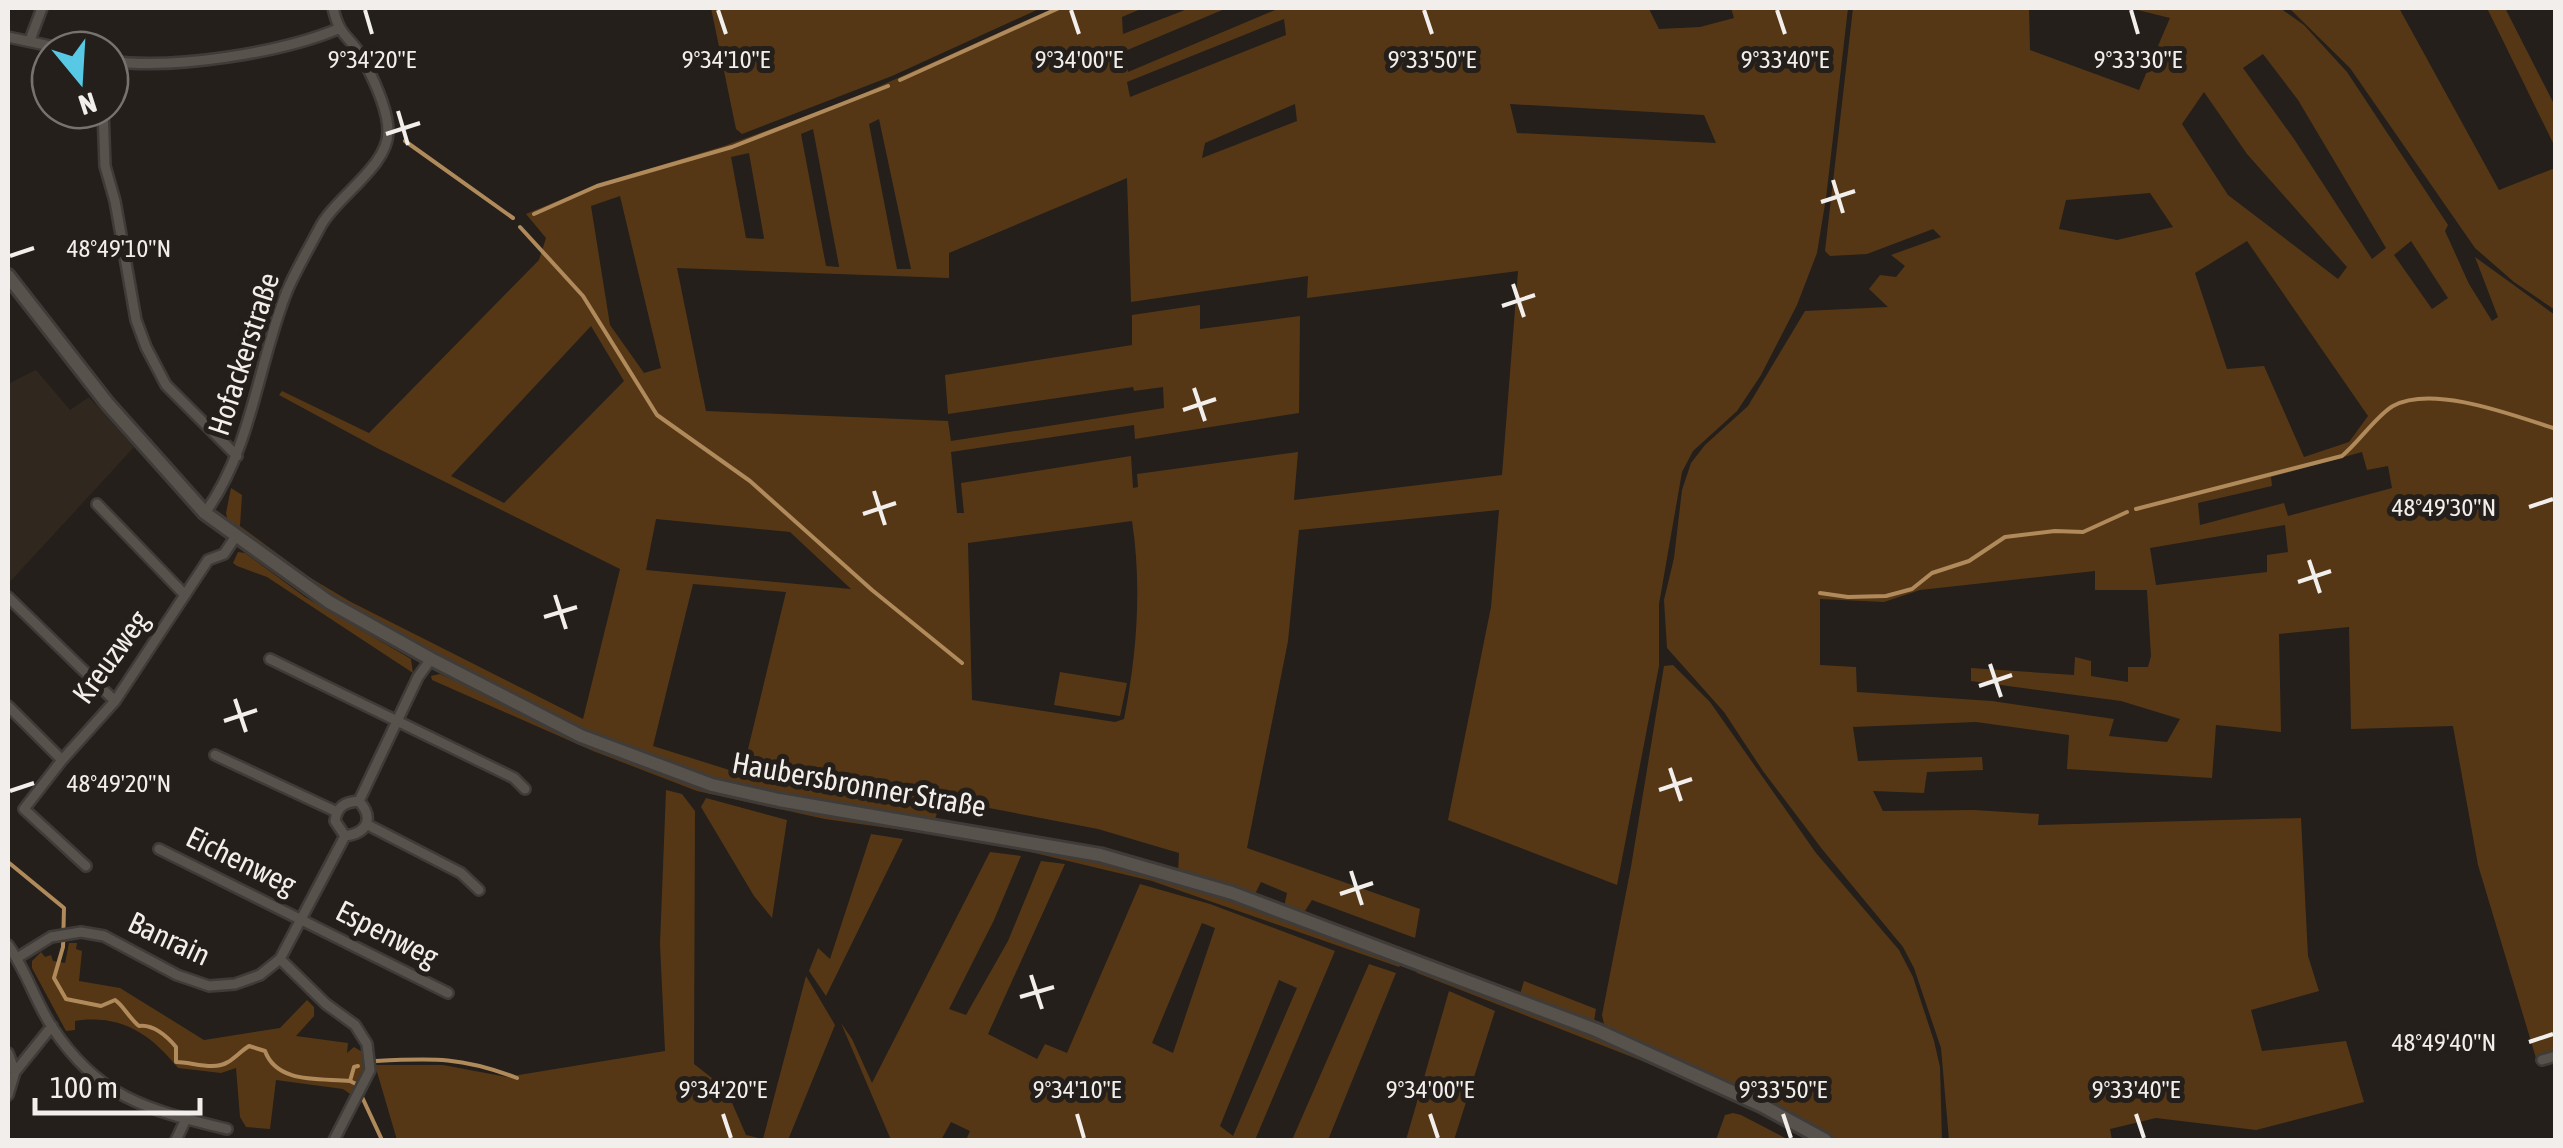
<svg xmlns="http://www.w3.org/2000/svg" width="2563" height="1148" font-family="'Asap Condensed',sans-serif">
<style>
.built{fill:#30271e}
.green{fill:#553716;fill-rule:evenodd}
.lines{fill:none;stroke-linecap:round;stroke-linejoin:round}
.stream{stroke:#b08a5b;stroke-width:4}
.street-casing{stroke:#3f3b38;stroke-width:14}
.secondary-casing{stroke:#3f3b38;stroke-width:18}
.street{stroke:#58524c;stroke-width:9}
.secondary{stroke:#58524c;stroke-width:12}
.ticks{fill:none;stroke:#f2eeeb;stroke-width:4}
.labels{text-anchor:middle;stroke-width:10;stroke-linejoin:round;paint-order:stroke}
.street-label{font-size:30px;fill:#f2eeeb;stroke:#241f1a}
.ticks-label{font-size:25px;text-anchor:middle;fill:#f2eeeb;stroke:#241f1a;stroke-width:10;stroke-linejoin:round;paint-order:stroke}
</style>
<rect width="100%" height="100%" fill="#241f1a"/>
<!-- built -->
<path class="built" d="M36 370 70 410 89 397 134 447 8 584V384Z"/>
<!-- green -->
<path class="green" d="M711 8H1041L892 76 742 134 736 129Z
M1054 8H1143L1122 17 1123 34 1190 8H1227L1125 51 1128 72 1280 8H1652L1649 9 1659 29 1700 27 1734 18 1731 8H1848L1826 198 1817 253 1797 305 1761 375 1737 411 1693 451 1682 472 1659 604V666L1617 885 1448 820 1491 607 1499 510 1299 530 1288 641 1247 848 1420 909 1415 938 1312 900 1303 914 1284 907 1287 893 1261 882 1254 896 1178 872 1179 853 1098 829 942 799 935 819C860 808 784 799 711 778 627 754 550 713 473 674 388 631 298 588 228 522L226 513 231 488 242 495 240 526 309 577 351 602 583 719 620 569 377 448 279 395 282 391 369 433 539 260 546 238 526 214 596 185 724 146 842 103ZM1284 19 1286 35 1130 97 1127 82ZM1295 104 1297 121 1202 158 1205 143ZM1510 104 1704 115 1716 143 1517 133ZM879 119 911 269H897L869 124ZM813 129 839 266V267L826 266 801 134ZM749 153 764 238 763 239 746 238 731 157ZM1127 178 1131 302 1308 276 1307 298 1518 271 1502 475 1294 500 1298 452 1137 474 1138 487 1133 488 1131 456 961 483 964 513H957L951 452 1134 425 1135 439 1299 413 1300 316 1200 329V305L1132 315V345L945 375 948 414 1133 387 1134 391 1163 387 1164 408 951 441 948 421 706 411 677 268 949 278V253ZM620 196 661 368 644 373 610 325 591 206ZM591 326 624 381 504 503 451 476ZM656 519 790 532 851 589 646 570ZM1132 521C1142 587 1137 653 1124 719L1115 722 972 700 968 543ZM693 584 786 592 742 774 653 746Z
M1853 8H2029L2030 50 2139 90 2170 18 2130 8H2280L2304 25 2347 72 2448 225 2445 231 2469 284 2492 321 2498 317 2475 257 2555 315V1050L2536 1058 2478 865 2453 726 2351 729 2349 627 2279 634 2281 732 2216 725 2212 778 2067 769 2069 735 1976 722 1853 727 1858 761 1982 757 1983 770 1927 772 1924 793 1873 791 1883 811 1974 810 2039 814 2038 825 2301 818 2308 956 2319 991 2251 1010 2262 1051 2346 1041 2364 1102 2256 1130 2156 1118 2110 1129 2112 1140H1949L1941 1048 1914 968 1903 947 1822 849 1763 771 1724 712 1667 648 1664 600 1674 558 1682 490 1691 463 1705 445 1748 406 1805 311 1888 307 1869 289 1880 275 1896 277 1905 266 1891 255 1941 237 1933 229 1867 254 1830 256 1825 251ZM2263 54 2298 100 2386 248 2372 259 2294 139 2243 68ZM2204 92 2247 154 2347 267 2338 279 2228 195 2182 124ZM2150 193 2173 227 2117 240 2059 229 2066 200ZM2247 241 2368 416 2349 442 2304 457 2264 366 2227 369 2195 273ZM2411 241 2448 298 2432 309 2394 255ZM2362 452 2367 470 2388 466 2392 488 2288 516 2284 503 2200 525 2198 503 2272 486 2271 477ZM2285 525 2288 552 2267 555V572L2156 585 2150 548ZM2095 571V590H2147L2151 656 2148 667H2128V682L2091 676V661L2075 657 2074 675 1971 668V681L2121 701 2180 719 2167 742 2109 736 2114 719 1992 701 1857 692 1856 667 1820 665V599L1884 602 1920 590Z
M2289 8H2399L2499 190 2555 168V310L2514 282 2475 248 2350 68Z
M2487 8H2505L2555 106V147Z
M238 552 245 553 305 597 411 659 413 673 267 577 237 566 233 563Z
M1673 665 1710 702 1816 853 1899 950 1913 977 1934 1041 1940 1067 1942 1140H1838L1717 1079 1605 1029 1602 1015 1631 867 1664 666Z
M1060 672 1127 683 1120 716 1054 705Z
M440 674 580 740 694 784 826 815 933 831 930 834 825 819 697 791 593 751 432 680 431 676Z
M666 790 682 794 695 811 694 1064 726 1089 746 1135 763 1139 806 976 835 1025 788 1140H397L375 1065H443L507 1077 665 1051 660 944Z
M706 798 787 820 772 918 754 896 701 807Z
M945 833 1104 863 1184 885 1403 963 1399 967 1152 881 1022 850 947 837Z
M871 834 903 839 826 996 809 971 818 948 830 959Z
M990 852 1021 856 994 920 949 1009 966 1015 1008 941 1041 861 1065 864 988 1034 1037 1059 1045 1044 1067 1053 1140 884 1210 904 1335 951 1255 1140H966L970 1131 951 1122 941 1140H891L841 1023 852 1039 872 1083ZM1202 923 1215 928 1173 1053 1152 1043ZM1279 980 1297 988 1233 1136 1220 1126Z
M69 943H77L76 949 82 951 79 981 120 988 204 1040 280 1028 307 1000 314 1007V1016L296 1036 348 1043 347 1053 354 1047 364 1053 365 1066 353 1096 343 1089 276 1080 270 1129 246 1127 240 1117 236 1068 221 1073 178 1068C150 1033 120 1014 75 1021V1030L66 1031 32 968V961L41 952 45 957 51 955 53 961 65 963Z
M1369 964 1396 973 1328 1140H1292Z
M1414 967 1545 1016 1653 1063 1655 1066 1417 973Z
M1524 981 1596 1009 1594 1021 1589 1022 1520 994Z
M1449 991 1495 1011 1454 1140H1406Z
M1733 1113 1741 1115 1789 1140H1716L1725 1115Z"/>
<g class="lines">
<!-- stream -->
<path class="stream" d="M900 80 1059 8
M405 141 513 218
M534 214 597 186 732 147 888 86
M520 227 583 296 657 415 750 481 872 590 962 663
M2136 509 2342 456C2359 442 2377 415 2393 406 2433 384 2515 416 2556 429
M1820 593 1848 597 1886 596 1912 589 1932 573 1969 561 2005 537 2055 531 2083 532 2127 512
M8 862 64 908 63 947 54 978 66 999 101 1006 115 1000C122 1004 130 1019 139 1026 153 1024 167 1036 176 1047V1062C192 1062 214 1071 228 1062 235 1058 241 1051 249 1046L265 1051C277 1084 320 1078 350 1081L356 1084 382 1140
M376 1061C434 1058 462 1057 517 1078
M350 1081 354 1067 358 1066"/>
<!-- street casing -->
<g class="street-casing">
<path id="street" d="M8 37 69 50
M30 40 42 8
M110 61C172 70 280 53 338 29
M103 110 105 166 115 201 136 320 146 347 166 385 237 456
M97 504 185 595
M205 513C253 446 257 365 287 291 296 270 308 250 319 229 334 198 389 166 388 131 388 110 373 78 363 59 350 35 340 39 333 8
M8 597 115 701
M270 659 514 778 525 789
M8 706 62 760
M215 755 337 812
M359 801 418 677 431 659
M368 825 461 873 479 890
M345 836 335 821C337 806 345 802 359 801
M159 849 448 993
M86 866 24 809 62 760 115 701 208 560 224 554 236 536
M8 945C26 970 35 1001 52 1027 99 1099 149 1110 227 1129
M17 958 51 937 81 932 104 936 177 975 209 986 235 984 260 975 280 959 345 836C368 833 374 818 359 801
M280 959 326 1004 355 1025 367 1044 370 1070 334 1140
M8 1053 15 1072
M2542 1060 2556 1056
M8 1095 15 1072 52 1026
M176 1140 186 1119"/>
</g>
<!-- secondary casing -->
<g class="secondary-casing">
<path id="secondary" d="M8 276 107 403 205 513 329 602 431 659 581 736 712 785 779 800 1100 855 1232 893 1596 1030 1763 1106 1825 1140"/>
</g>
<!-- street -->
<use href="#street" class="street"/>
<!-- secondary -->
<use href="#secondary" class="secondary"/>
</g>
<!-- ticks -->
<path class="ticks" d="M365 10 372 34M718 10 726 34M1071 10 1079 34M1424 10 1432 34M1777 10 1785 34M2131 10 2138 34M398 111 408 145M386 134 420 123M1833 180 1843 213M1821 202 1855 191M10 256 34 248M1513 284 1524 317M1502 306 1535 295M1194 388 1205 421M1183 410 1216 399M874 491 885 525M2529 507 2553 499M863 514 896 503M2309 560 2320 593M2298 582 2331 571M555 595 566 629M544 617 577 607M1990 664 2001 697M1979 686 2012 675M235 699 246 732M224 721 257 710M1670 768 1681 801M1659 790 1692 779M10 791 34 783M1351 871 1362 905M1340 894 1373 883M1031 975 1042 1009M1020 997 1054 987M2529 1042 2553 1034M723 1114 731 1138M1077 1114 1084 1138M1430 1114 1438 1138M1783 1114 1791 1138M2136 1114 2144 1138"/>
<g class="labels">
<!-- street labels -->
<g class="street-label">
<text transform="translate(244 354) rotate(-72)" y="10">Hofackerstraße</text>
<text transform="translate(111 657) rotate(-54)" y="10">Kreuzweg</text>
<text transform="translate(859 785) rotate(10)" y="10">Haubersbronner Straße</text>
<text transform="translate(241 861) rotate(26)" y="10">Eichenweg</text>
<text transform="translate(387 934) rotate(27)" y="10">Espenweg</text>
<text transform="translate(169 939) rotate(25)" y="10">Banrain</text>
</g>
</g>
<g class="ticks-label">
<text x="372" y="68">9°34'20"E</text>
<text x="726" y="68">9°34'10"E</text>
<text x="1079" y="68">9°34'00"E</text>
<text x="1432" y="68">9°33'50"E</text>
<text x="1785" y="68">9°33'40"E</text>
<text x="2138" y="68">9°33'30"E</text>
<text x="119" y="257">48°49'10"N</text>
<text x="2444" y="516">48°49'30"N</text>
<text x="119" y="792">48°49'20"N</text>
<text x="2444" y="1051">48°49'40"N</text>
<text x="723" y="1098">9°34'20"E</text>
<text x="1077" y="1098">9°34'10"E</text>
<text x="1430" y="1098">9°34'00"E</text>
<text x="1783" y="1098">9°33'50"E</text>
<text x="2136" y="1098">9°33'40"E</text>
</g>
<!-- border -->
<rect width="2563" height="1148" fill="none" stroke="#f2eeeb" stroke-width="20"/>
<!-- north arrow -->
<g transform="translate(80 80) rotate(162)"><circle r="48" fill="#241f1a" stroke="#76726e" stroke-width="2.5"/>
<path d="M0-8L18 38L0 25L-18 38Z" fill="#58c9e4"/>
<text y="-15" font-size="28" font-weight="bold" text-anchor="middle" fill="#f2eeeb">N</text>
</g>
<!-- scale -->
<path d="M35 1098v15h165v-15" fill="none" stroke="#f2eeeb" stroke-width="5"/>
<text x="50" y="1098" font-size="30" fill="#f2eeeb" stroke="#241f1a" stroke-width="8" paint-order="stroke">100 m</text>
</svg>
